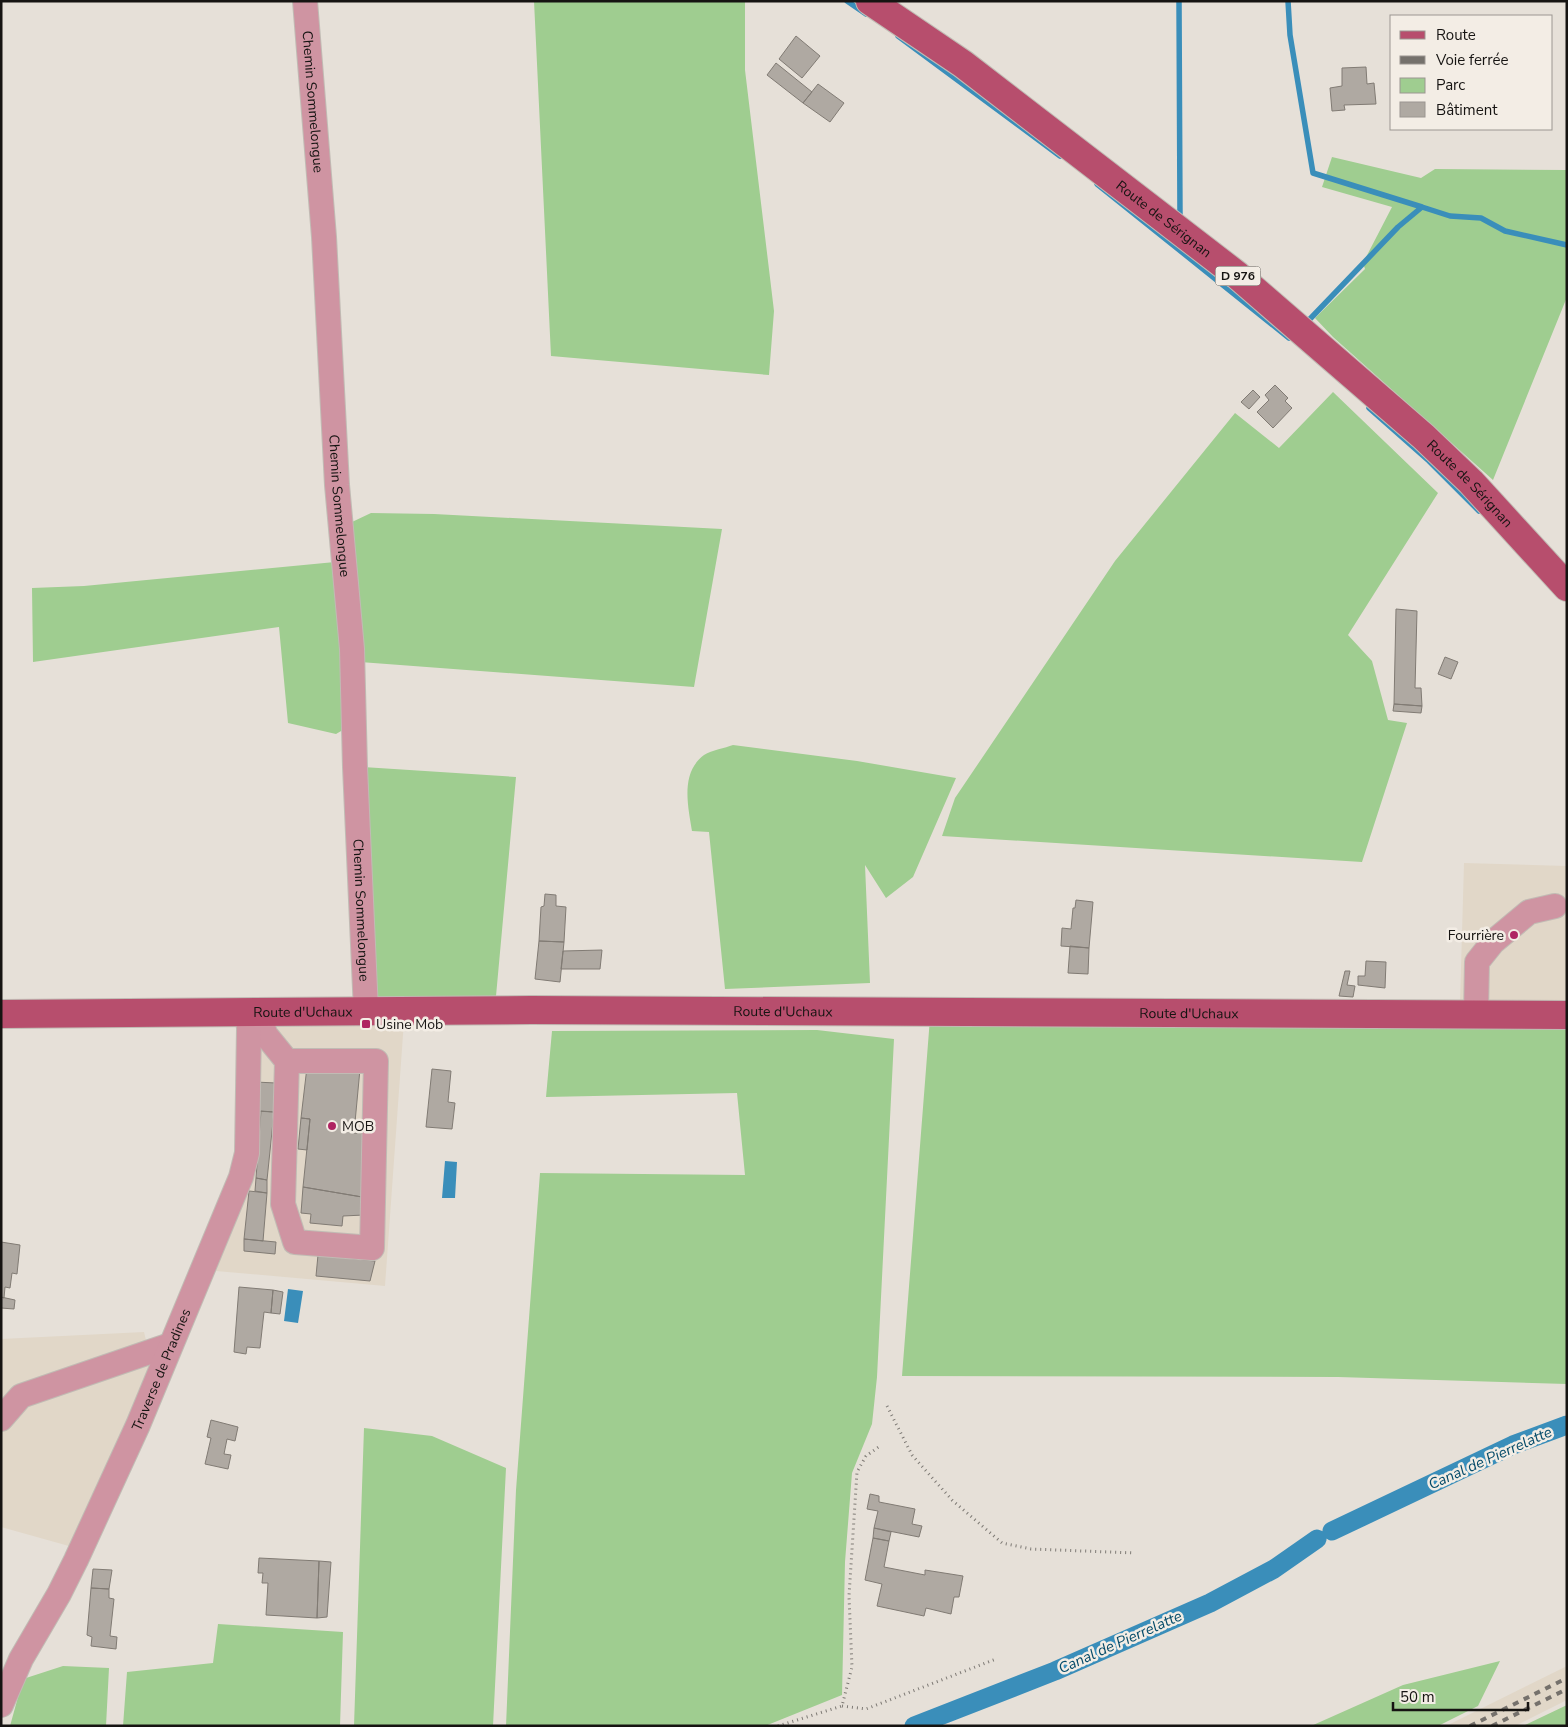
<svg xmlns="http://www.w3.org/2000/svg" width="1568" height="1727" font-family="'Nunito Sans',sans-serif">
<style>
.built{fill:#e1d7c8}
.green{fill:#9fcd90}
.water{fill:#3a8eba}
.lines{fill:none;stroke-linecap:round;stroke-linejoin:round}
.stream{stroke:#3a8eba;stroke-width:5.5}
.canal{stroke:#3a8eba;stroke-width:19}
.building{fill:#afa9a2;stroke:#817b74}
.minor-casing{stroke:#c1bbb4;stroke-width:26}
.major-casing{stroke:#c1bbb4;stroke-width:30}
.path{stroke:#7e7a75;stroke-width:3;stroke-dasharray:1 4;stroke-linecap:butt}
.minor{stroke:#cf94a2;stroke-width:24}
.major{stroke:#b74e6d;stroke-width:28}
.rail{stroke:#75716c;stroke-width:4;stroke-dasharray:6 6;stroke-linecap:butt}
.poi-dot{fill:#af2462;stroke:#f3ede5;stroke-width:2}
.labels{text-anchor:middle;stroke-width:5;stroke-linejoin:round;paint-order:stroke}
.shield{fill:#f3ede5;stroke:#585551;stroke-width:1}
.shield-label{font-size:12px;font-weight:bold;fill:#161412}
.street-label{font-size:14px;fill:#161412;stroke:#f3ede5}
.poi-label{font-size:14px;fill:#161412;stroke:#f3ede5;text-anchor:start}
.water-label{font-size:15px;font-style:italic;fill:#054b69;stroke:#f3ede5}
</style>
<rect width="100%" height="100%" fill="#e6e0d8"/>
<!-- built -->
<path class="built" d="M1464 863 1567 866V1005L1460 1003Z
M256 1021H404L385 1286 216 1271 252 1167Z
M144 1332 153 1371 76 1548 1 1527V1339Z
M1567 1666V1700L1515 1726H1446Z"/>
<!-- green -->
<path class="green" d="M534 1H745V70L774 311 769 375 551 356Z
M1332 157 1421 178 1435 169 1567 170V297L1493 480 1333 337 1315 318 1365 269 1363 263 1392 207 1322 187Z
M1333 392 1438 493 1348 635 1372 661 1388 720 1407 723 1362 862 942 836 955 798 1115 561 1235 413 1279 448Z
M371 513 434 514 722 529 694 687 360 662 352 522Z
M335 562 348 727 336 734 288 723 279 627 33 662 32 588 84 586Z
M733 745 857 761 956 778 913 877 886 898 865 865 870 983 725 989 709 832 692 831C688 806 680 773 704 755 712 750 725 748 733 745Z
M363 767 516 777 496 996 375 1001Z
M930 1018 1329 1022 1567 1029V1384L1338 1377 902 1376Z
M817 1030 894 1039 877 1377 872 1424 852 1473 845 1562 842 1695 765 1726H506L516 1490 540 1173 745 1175 737 1093 546 1097 552 1031Z
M364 1428 432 1436 506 1468 493 1726H354Z
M218 1624 343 1632 340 1726H123L127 1672 213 1663Z
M1500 1661 1478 1706 1438 1726H1311L1403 1685Z
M63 1666 109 1668 106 1726H10L23 1679Z
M1567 1705V1726H1523Z"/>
<!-- water -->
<path class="water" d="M445 1161 457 1162 455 1198H442Z
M288 1289 303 1291 298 1323 284 1321Z"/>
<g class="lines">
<!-- stream -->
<path class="stream" d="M847 1 866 14
M1179 1 1180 217
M1288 1 1290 35 1313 173 1422 207
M898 36 1060 156
M1097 184 1289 338
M1309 320 1398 227 1422 207 1450 216 1481 218 1505 231 1567 245
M1369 408 1429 461 1479 511"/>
<!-- canal -->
<path class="canal" d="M1332 1531 1513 1445 1567 1425
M914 1726 1055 1671 1210 1603 1274 1569 1317 1539"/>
</g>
<!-- building -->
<path class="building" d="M796 36 820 56 802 78 779 59Z
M776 63 812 92 803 103 767 75Z
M1366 67 1367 84 1374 83 1376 104 1344 105 1345 110 1332 111 1330 88 1342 86V68Z
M818 84 844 103 830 122 803 103Z
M1275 385 1288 398 1285 401 1292 408 1273 428 1257 412 1269 400 1265 395Z
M1253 390 1260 397 1249 409 1241 402Z
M1396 609 1417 611 1415 688H1421L1422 706 1394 704Z
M1445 657 1458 662 1451 679 1438 674Z
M1394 704 1422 706 1421 713 1393 711Z
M545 894 556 895V906L566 907 564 942 539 941 541 907 544 906Z
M1076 900 1093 902 1089 948 1061 946 1062 928 1071 929 1073 908H1075Z
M539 941 564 942 560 982 535 979Z
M1070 946 1089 948 1088 974 1068 973Z
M602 950 600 969H561L563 951Z
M1366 961 1386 962 1385 988 1358 985V976H1365Z
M1345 971H1350L1347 985 1355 986 1353 997 1339 996Z
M307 1067 360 1069 354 1133 371 1134 368 1198 303 1187 310 1119 301 1118Z
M432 1069 451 1071 448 1102 455 1103 452 1129 426 1127Z
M255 1082 276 1083 274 1112 255 1111Z
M261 1111 274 1112 267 1180 256 1178Z
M301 1118 310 1119 307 1150 298 1149Z
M256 1178 267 1180V1193L255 1191Z
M303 1187 368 1198 364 1215 343 1216 342 1226 310 1223 311 1214 301 1213Z
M249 1191 267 1193 263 1241 244 1239Z
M244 1239 276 1242 275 1254 244 1251Z
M1 1242 20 1245 17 1274 12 1273 10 1288 5 1287 4 1298 1 1297Z
M318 1255 375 1261 370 1281 316 1276Z
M239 1287 273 1290 271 1313 264 1312 260 1348 247 1347 246 1354 234 1352Z
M273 1290 283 1292 280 1314 271 1313Z
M1 1297 15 1300 14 1309 1 1308Z
M211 1420 238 1427 235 1441 227 1439 224 1454 231 1455 228 1469 205 1464 211 1438 207 1437Z
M870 1494 879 1496V1502L915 1509 912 1524 922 1526 919 1537 874 1528 878 1511 867 1509Z
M874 1528 891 1532 889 1541 873 1538Z
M873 1538 889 1541 884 1567 925 1575V1570L963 1576 959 1597H954L951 1614 926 1608 924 1616 877 1606 882 1584 865 1580Z
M259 1558 319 1561 317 1618 266 1615 268 1583H262L263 1573H258Z
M319 1561 331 1562 327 1617 317 1618Z
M93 1569 112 1570 109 1589 91 1588Z
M91 1588 109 1589V1598L114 1599 110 1636 117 1637 116 1649 91 1646 92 1637 87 1635Z"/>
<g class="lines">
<!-- minor casing -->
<g class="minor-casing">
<g id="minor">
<path id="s1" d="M305 1 324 237 337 485 352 649 355 767 366 1011"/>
<path d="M260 1013 265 1034 287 1061H376L372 1248 295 1242 283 1204 287 1061"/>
<path d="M1476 1014 1477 962 1493 942 1529 912 1555 906"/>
<path d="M1 1419 21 1396 170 1345"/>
<path id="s2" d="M1 1705 21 1659 59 1594 76 1560 138 1425 241 1177 247 1153 249 1028 247 1013"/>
</g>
</g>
<!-- major casing -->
<g class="major-casing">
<g id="major">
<path id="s3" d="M870 1 963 64 1237 275 1424 437 1471 482 1567 587"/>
<path id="s4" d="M1 1014 531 1010 1567 1015"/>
</g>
</g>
<!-- path -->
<path class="path" d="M887 1406 912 1455 952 1500 1002 1543 1031 1549 1135 1553
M842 1706 866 1709 996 1659
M778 1726 842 1706 852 1667 849 1596 857 1472 866 1456 880 1446"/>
<!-- minor -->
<use href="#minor" class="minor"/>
<!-- major -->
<use href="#major" class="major"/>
<!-- rail -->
<path class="rail" d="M1470 1726 1567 1678
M1492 1726 1567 1689"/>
</g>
<!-- markers -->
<g class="poi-dot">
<circle cx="1514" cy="935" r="5"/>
<rect x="361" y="1019" width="10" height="10" rx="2.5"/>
<circle cx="332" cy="1126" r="5"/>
</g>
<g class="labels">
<!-- shield labels -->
<rect class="shield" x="1215.5" y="266.5" width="45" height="19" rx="4"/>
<g class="shield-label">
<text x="1238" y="280">D 976</text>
</g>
<!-- street labels -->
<g class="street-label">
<text dy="5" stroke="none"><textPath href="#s1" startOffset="101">Chemin Sommelongue</textPath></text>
<text dy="5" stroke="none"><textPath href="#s3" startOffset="366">Route de Sérignan</textPath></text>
<text dy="5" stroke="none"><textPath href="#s3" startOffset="771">Route de Sérignan</textPath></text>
<text dy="5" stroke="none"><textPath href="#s1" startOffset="506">Chemin Sommelongue</textPath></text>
<text dy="5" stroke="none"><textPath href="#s1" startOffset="911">Chemin Sommelongue</textPath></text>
<text dy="5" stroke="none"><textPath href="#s4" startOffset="782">Route d'Uchaux</textPath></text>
<text dy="5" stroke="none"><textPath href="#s4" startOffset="302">Route d'Uchaux</textPath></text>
<text dy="5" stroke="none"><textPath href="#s4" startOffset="1188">Route d'Uchaux</textPath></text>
<text dy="5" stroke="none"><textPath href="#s2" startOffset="372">Traverse de Pradines</textPath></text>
</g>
<!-- poi labels -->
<g class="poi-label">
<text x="1504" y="940" text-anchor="end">Fourrière</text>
<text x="376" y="1029">Usine Mob</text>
<text x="342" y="1131">MOB</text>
</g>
<!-- water labels -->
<g class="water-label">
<text transform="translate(1490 1458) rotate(-24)" y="5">Canal de Pierrelatte</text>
<text transform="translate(1120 1642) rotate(-24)" y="5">Canal de Pierrelatte</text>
</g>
</g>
<!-- border -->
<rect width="1568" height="1727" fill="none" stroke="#161412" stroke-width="5"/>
<!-- legend -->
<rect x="1390" y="15" width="162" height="115" fill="#f3ede5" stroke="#9b9691"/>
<rect x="1400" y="31" width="25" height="8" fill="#b74e6d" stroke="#9b9691"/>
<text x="1436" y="40" font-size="15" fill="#161412">Route</text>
<rect x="1400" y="56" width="25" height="8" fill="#75716c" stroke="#9b9691"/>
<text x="1436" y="65" font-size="15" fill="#161412">Voie ferrée</text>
<rect x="1400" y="78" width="25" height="15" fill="#9fcd90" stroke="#9b9691"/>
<text x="1436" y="90" font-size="15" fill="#161412">Parc</text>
<rect x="1400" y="102" width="25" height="15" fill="#afa9a2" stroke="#9b9691"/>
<text x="1436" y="115" font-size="15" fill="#161412">Bâtiment</text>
<!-- scale -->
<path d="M1393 1702v8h135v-8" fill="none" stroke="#161412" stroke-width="2.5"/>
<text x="1400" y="1702" font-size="15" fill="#161412" stroke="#f3ede5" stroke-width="4" paint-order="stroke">50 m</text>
</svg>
